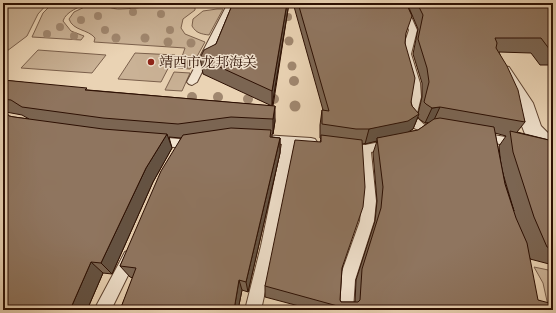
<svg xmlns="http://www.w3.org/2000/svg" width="556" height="313" font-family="'IM FELL Double Pica','Noto Serif SC',serif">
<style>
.green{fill:#cab296;stroke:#7b604c}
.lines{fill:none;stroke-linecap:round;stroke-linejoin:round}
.lane-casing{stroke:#5c402e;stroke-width:2}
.street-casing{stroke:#5c402e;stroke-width:2}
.lane{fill:#f1e2ce;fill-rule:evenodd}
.street{fill:#f1e2ce;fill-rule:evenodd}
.tree{fill:#a0876f}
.wall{fill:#7b6552;stroke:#2c0f02;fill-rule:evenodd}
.shaded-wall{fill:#645242;stroke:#2c0f02}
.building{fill:#8f755f;stroke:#2c0f02}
.poi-dot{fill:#8f2418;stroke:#f1e2ce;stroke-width:1.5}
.labels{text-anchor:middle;stroke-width:3;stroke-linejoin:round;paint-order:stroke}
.far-poi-label{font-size:14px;fill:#2c0f02;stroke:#f1e2ce;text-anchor:start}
</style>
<rect width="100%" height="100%" fill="#ead3b4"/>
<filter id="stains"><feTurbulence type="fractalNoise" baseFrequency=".005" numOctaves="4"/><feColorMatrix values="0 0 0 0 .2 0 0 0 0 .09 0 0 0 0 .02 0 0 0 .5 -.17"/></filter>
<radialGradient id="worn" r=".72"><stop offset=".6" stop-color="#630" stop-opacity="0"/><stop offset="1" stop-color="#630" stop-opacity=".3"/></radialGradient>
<!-- green -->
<path class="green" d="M3 3H48L38 14 27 36 3 54Z
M53 3H88C80 7 66 11 63 21L71 31 84 36 81 40 32 37 43 13Z
M93 3C103 3 111 10 121 9 140 9 178 0 195 7V10L183 19 181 28 185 34 205 42 190 69 178 68 185 48 94 42 95 38C88 29 73 31 69 19L74 12Z
M217 9H223L209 35C201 34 196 33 192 26L193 19 203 11Z
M38 50 106 55 92 73 21 68Z
M135 53 175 55 161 82 118 79Z
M174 72 190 73 182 91 165 90Z
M534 267 553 271V310H549L543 283Z"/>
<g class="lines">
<!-- lane casing -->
<g class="lane-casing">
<path id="lane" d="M228 3H236L197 82 192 85 189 84 187 82Z
M397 3H405L417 30 411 54 420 83 421 97 416 117 429 129 427 132 423 133 409 125 406 117 411 97 410 83 401 54 409 30Z
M481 133 518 139 522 140 524 143 522 146 518 147 477 140 475 137 477 134Z
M263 135 311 138 315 139 317 142 315 145 311 146 294 145 275 246 261 310H245L261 246 282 144 259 142 257 139 259 136Z
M154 137 194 140 198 141 200 144 198 147 184 148 154 145 150 144 148 141 150 138Z
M390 140 394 141 396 144 394 147 371 152 376 201 374 221 355 280 353 310H337L339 280 360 221 362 201 359 153 343 151 341 148 343 145 347 144 365 145Z
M130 250 135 252 137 257 111 310H94L125 252Z"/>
</g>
<!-- street casing -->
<g class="street-casing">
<path id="street" d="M503 66 509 67 533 103 541 126 553 138V159L545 157 525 134 513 103 494 71 497 67Z"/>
</g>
<!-- lane -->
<use href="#lane" class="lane"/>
<!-- street -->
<use href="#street" class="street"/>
</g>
<!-- trees -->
<g class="tree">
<circle cx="133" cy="12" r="4"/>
<circle cx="161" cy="14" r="4"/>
<circle cx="98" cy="16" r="4"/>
<circle cx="288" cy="17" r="4"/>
<circle cx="81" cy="20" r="4"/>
<circle cx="60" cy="27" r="4"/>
<circle cx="105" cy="30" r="4"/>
<circle cx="170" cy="30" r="4"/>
<circle cx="47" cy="34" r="4"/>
<circle cx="74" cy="36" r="4"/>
<circle cx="116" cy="38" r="4.5"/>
<circle cx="145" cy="38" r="4.5"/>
<circle cx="289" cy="41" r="4.5"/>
<circle cx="168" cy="42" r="4.5"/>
<circle cx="191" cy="43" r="4.5"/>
<circle cx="187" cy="64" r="4.5"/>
<circle cx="292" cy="66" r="4.5"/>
<circle cx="294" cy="81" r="5"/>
<circle cx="192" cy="97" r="5"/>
<circle cx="218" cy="97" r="5"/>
<circle cx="248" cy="99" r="5"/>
<circle cx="274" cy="99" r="5"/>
<circle cx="295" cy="106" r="5.5"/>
</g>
<!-- wall -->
<path class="wall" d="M233 3H289L273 106 275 121 273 134H272V137L280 138V153L248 292 242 290 238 310H120L133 278 130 277 120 266 181 138 169 137 172 148 153 182 112 274 103 273 87 310H3V80L88 90 272 106 203 74 200 58 216 44ZM6 112 22 115 29 119 14 117 9 116Z
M293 3H406L405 43 411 102 412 106 418 114 422 97V83L413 54 418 29 407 3H553V65H540L531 53 499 52 525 122 517 132 553 141V265L530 259V258L352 310H314L265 297V286L320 142 321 139 320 138V125L322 110H323ZM418 117 419 119 425 123H428L418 130 408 132 413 129ZM495 133 506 136 499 146 501 167 514 211 505 184ZM377 141 373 153 377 201 375 221 356 280 355 302H341L340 300 342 268 362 144Z"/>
<!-- shaded-wall -->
<path class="shaded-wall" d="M287 3H289L272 106V91Z
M275 106V121L273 134V119Z
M440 107 433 122 425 123 432 108Z
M419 114 413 129 402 136 377 138V141L365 144 369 129Z
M167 134 172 148 153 182 112 274 101 263 146 168Z
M280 138V153L248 292 246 282Z
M91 262 103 273 87 310H70Z
M239 280 242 290 238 310H234Z"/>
<!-- building -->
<path class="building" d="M233 3H287L272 91 200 58 204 50 216 44Z
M298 3H406L412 16 406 33 405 43 415 78 411 102 412 106 419 114 408 121 369 129H356L322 124V110L329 111Z
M417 3H553V50H550L541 38H495L497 43 496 48 507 66 518 90 525 122 440 107 432 108 426 104 424 102 429 82 427 68 418 39 423 15Z
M3 80 87 88 85 90 275 106 273 119 231 117 178 124 103 118 22 107 11 100 3 99Z
M3 109 9 116 14 117 103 129 167 134 146 168 101 263 91 262 70 310H3Z
M440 118 494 127 505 184 516 218 527 243 538 300 553 304V310H352L265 286 295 140 321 142V135L362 140 365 187 363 207 342 268 340 300 341 302H358L360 300 362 269 381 208 383 187 377 138 418 130 434 119Z
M231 128 271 130 270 137 280 138 246 282 239 280 234 310H120L136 268 120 266 161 171 183 135Z
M510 131 553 141V249L547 247 534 217 513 152Z"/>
<!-- markers -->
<circle class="poi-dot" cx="151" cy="62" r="4"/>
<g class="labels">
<!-- far-poi labels -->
<g class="far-poi-label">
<text x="159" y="67">靖西市龙邦海关</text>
</g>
</g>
<!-- margin -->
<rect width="556" height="313" fill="none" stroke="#ead3b4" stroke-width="16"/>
<rect x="4" y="4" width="548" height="305" fill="none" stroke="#2c0f02" stroke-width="2"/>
<rect x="8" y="8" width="540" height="297" fill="none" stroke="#2c0f02"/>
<rect width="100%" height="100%" filter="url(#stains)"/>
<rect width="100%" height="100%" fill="url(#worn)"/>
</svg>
